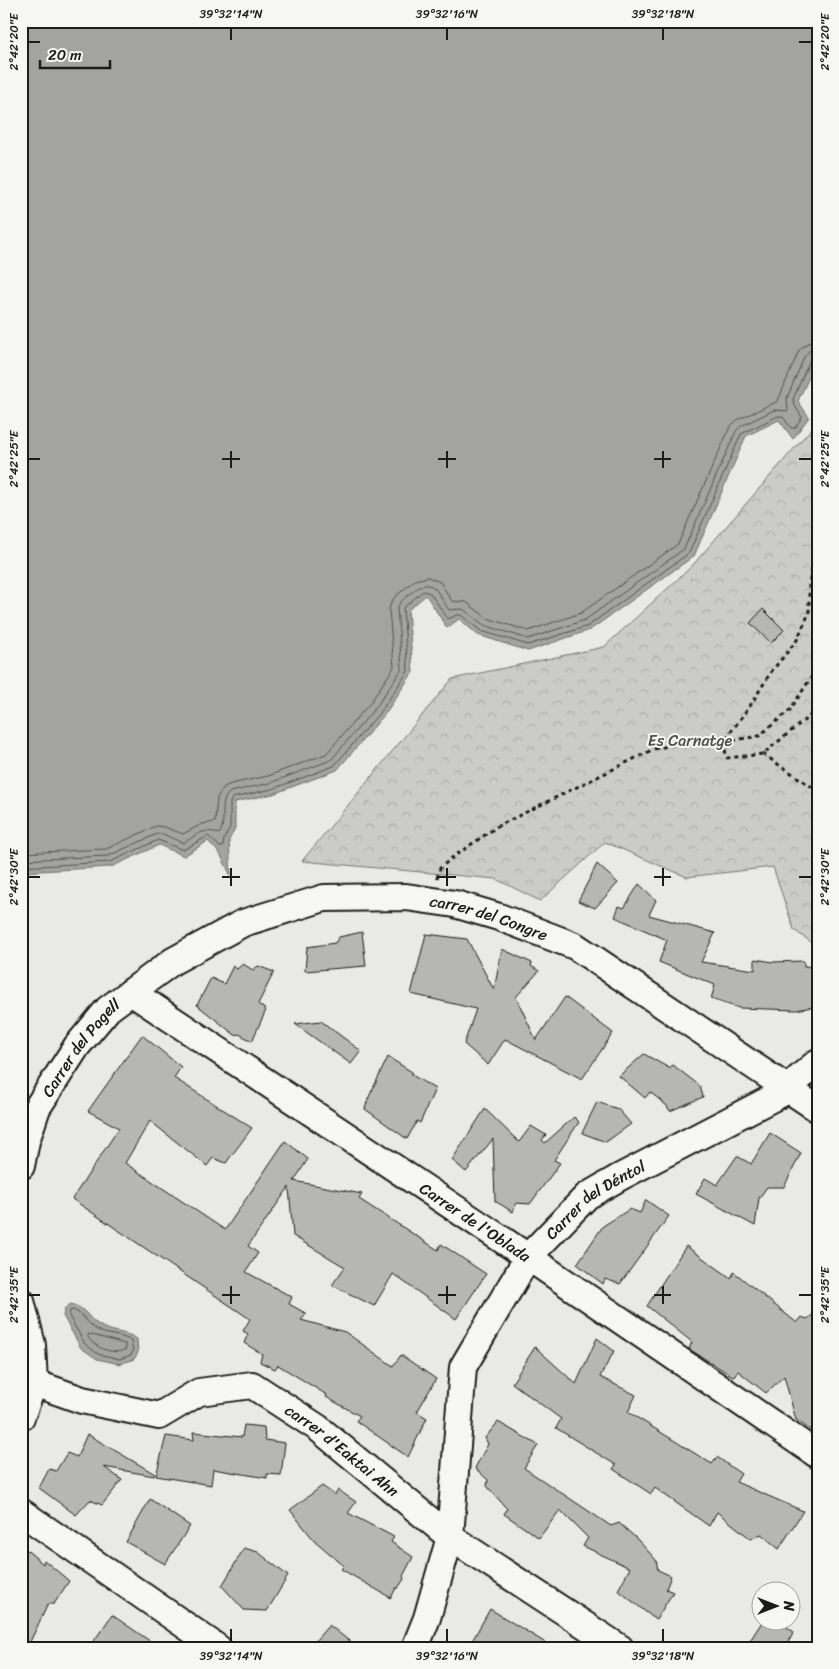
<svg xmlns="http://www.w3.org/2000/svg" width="839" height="1669" font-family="Sriracha,sans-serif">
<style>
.park{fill:url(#park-crowns);stroke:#747472}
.water{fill:#a3a3a1;stroke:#6d6d6c}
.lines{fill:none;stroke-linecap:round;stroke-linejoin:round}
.shore{stroke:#525251;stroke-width:1}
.building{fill:#b6b6b3;stroke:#1c1c1c}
.street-casing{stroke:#1c1c1c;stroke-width:30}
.path{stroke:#1c1c1c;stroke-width:3;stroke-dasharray:4 4;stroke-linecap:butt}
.street{stroke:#f6f6f2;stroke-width:26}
.ticks{fill:none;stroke:#1c1c1c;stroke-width:2}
.labels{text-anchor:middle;stroke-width:4;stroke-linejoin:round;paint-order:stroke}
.park-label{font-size:16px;fill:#51514f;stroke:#f6f6f2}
.street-label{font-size:16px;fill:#1c1c1c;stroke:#f6f6f2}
.neatline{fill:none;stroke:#1c1c1c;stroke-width:2}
.ticks-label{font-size:12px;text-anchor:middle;fill:#1c1c1c}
</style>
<defs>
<pattern id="park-crowns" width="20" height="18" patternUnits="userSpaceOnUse" patternTransform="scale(1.25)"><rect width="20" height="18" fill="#cbcbc7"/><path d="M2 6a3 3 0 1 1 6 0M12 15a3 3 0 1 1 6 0" fill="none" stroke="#aeaeaa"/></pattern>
</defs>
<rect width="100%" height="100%" fill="#e9e9e5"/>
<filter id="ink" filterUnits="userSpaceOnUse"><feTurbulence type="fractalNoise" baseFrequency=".02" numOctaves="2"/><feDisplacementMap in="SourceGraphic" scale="10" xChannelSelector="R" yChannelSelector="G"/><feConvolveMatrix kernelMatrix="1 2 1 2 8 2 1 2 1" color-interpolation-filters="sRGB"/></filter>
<g filter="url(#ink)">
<!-- park -->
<path class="park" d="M818 421V947L794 930 773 867 687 877 605 842 540 901 496 879 302 861 452 679 604 647 692 566Z"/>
<!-- water -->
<path class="water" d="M21 21H818V358L798 401 809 417 793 439 779 420 746 436 694 556 590 630 528 651 478 635 459 619 447 628 426 595 408 610 413 672 385 714 337 770 273 794 235 802V828L229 840 231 876 220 854 208 841 184 856 159 845 111 867 21 872Z
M70 1304C86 1307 87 1318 99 1325 111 1333 126 1331 137 1339L138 1353 134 1359 120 1364 97 1359 81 1348 63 1316 65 1308Z"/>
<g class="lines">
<!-- shore -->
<path class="shore" d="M21 853 106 849 156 826 164 827 183 834 202 824 215 822 217 798 224 787 231 784 268 776 326 754 370 703 394 667 389 609 391 602 396 596 415 580 428 577 440 582 452 601 466 602 487 618 528 631 581 613 678 544 730 427 737 420 778 401 799 350 808 343 818 341
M21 860 108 856 157 834H163L183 843C198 835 202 827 219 834 228 821 217 803 230 792L270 783 331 760 376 707 402 669 397 608C400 601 406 597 411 593 434 573 437 594 449 610L463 609 484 625 528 639 585 620 684 549 736 431 741 426 774 410 788 411 787 398 805 355 810 350 818 348
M21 867 110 862 158 840 183 850 208 836 220 847H223L224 839 230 827V803L232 798 272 789 334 766 381 711 408 671 403 608 423 591 430 593 448 619 457 615H461L481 631 528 645 588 626 689 553 741 434 778 416 783 417 791 428H795L802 417 794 404 793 399 811 357 818 355
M72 1310C83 1312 87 1324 97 1330 107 1336 121 1334 131 1341L133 1351 131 1355 120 1359 98 1354 85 1344 69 1316 70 1311Z
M89 1334 125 1344 126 1349C115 1356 94 1348 88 1337Z"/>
</g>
<!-- building -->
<path class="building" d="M763 609 784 630 771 643 750 623Z
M597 864 618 883 595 908 578 901Z
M639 884 656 900 649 915 715 933 701 962 755 970V959L773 962 804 961V966L818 967V1006L796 1010 739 1008 711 999 715 985 659 962 667 940 615 917 619 906 624 908Z
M362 932 366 966 305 971 307 947 335 943 339 937Z
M426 934 467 939 494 990 502 949 532 963 531 966 539 971 516 997 536 1040 565 997 613 1033 582 1079 505 1039 488 1065 464 1044 476 1009 411 994Z
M243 964 253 970 258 966 274 972 258 1004 266 1010 252 1041 239 1034 235 1035 197 1005 211 978 224 984 233 966 237 969Z
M321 1021 361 1051 351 1064 295 1024Z
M142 1035 181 1067 174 1078 252 1128 226 1163 213 1158 207 1166 150 1121 125 1163 225 1230 285 1141 308 1159 294 1181 362 1194 359 1199 438 1250 441 1244 486 1274 456 1319 393 1274 374 1306 332 1285 345 1267 293 1236 289 1187 248 1246 258 1253 246 1272 292 1297 289 1304 307 1314 301 1320 345 1332 393 1366 401 1355 436 1379 417 1412 427 1418 408 1457 356 1421 360 1416 326 1397 327 1395 278 1365 275 1369 260 1362 262 1354 244 1343 248 1334 243 1331 250 1319 72 1199 119 1128 88 1111Z
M644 1054 669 1068 673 1065 700 1086 703 1097 670 1111 666 1105 650 1092 645 1098 619 1076Z
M388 1057 412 1072V1075L435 1089 420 1123 417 1121 407 1139 365 1109 368 1099Z
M597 1102 618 1109 631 1124 606 1142 582 1133Z
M485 1109 519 1142 531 1126 546 1135 542 1140 545 1143 574 1117 579 1122 554 1160 560 1163 530 1204 516 1203 513 1212 495 1201 493 1139 466 1172 452 1160Z
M770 1133 801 1153 784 1187H767L759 1198 755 1226 696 1194 705 1178 717 1185 737 1156 751 1164Z
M646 1200 669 1216 620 1284 605 1279 603 1284 577 1264 603 1226 630 1209 640 1213Z
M686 1246 731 1278 734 1272 797 1323 802 1317 807 1319 818 1311V1435L796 1420 784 1376 766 1393 738 1371 734 1377 689 1349 692 1342 647 1306Z
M597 1338 614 1351 600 1377 636 1395 628 1412 712 1464 717 1457 741 1474 736 1482 803 1511 779 1549 761 1534 751 1539 717 1512 709 1526 655 1488 651 1494 613 1469 616 1465 556 1428 561 1419 512 1383 535 1347 576 1384Z
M498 1422 538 1445 524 1468 611 1526 619 1523 637 1539 656 1560 658 1570 671 1576 666 1589 673 1592 656 1620 618 1590 630 1568 583 1546 588 1538 560 1510 539 1538 504 1514 507 1509 487 1486 488 1480 475 1468 488 1444 485 1438Z
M244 1425 264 1427 265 1440 285 1443 281 1475 267 1474V1478L213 1469 211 1485 156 1476 166 1436 194 1440 193 1432 242 1437Z
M87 1434 155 1474 154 1476 104 1467 122 1480 102 1505 90 1500 76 1515 39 1488 49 1469 56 1471 67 1453 77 1457Z
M322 1486 335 1495 338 1490 356 1502 348 1513 394 1537 391 1542 413 1557 403 1576 404 1579 398 1588H396L391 1598 341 1569 344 1566 314 1540 290 1510Z
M150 1499 190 1526 165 1564 126 1542Z
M21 1545 43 1564 44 1560 69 1581 54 1604H48L27 1648H21Z
M244 1548 258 1552 288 1576 267 1611 244 1610 222 1586Z
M490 1609 554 1648H468Z
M112 1615 160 1648H89Z
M762 1622H779L794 1632 785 1648H745Z
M329 1625 358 1648H309Z"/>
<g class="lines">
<!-- street casing -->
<g class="street-casing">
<g id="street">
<path id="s1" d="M131 992 528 1257 818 1455"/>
<path id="s2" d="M21 1166 26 1141 37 1108 77 1046 108 1009 173 961 243 923 324 898 406 897 455 904 499 917 575 946 818 1109"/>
<path d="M21 1301 32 1345 34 1383 21 1417"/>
<path id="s3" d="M34 1383 82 1400 159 1416 199 1392 252 1385 318 1428 450 1537 620 1648"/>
<path d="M21 1512 218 1648"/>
<path id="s4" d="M415 1648 427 1618 450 1537 463 1367 528 1257 587 1196 620 1177 790 1089 798 1079 818 1062"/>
</g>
</g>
<!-- path -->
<path class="path" d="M818 546 815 551 809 585V613L797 640 771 672 748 709 723 742 727 758 763 754 818 709
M763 754 818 791
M437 878 440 868 453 857 498 826 654 749 688 742H723L759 736 790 710 818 667"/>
<!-- street -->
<use href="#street" class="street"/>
</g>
</g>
<!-- ticks -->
<path class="ticks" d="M231 28V40M447 28V40M663 28V40M28 42H40M799 42H812M231 451V468M447 451V468M663 451V468M28 459H40M222 459H240M438 459H456M654 459H671M799 459H812M231 868V886M447 868V886M663 868V886M28 877H40M222 877H240M438 877H456M654 877H671M799 877H812M231 1286V1304M447 1286V1304M663 1286V1304M28 1295H40M222 1295H240M438 1295H456M654 1295H671M799 1295H812M231 1629V1642M447 1629V1642M663 1629V1642"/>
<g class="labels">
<!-- park labels -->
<g class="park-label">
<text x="690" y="746">Es Carnatge</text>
</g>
<!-- street labels -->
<g class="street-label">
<text dy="6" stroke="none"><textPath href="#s2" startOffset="595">carrer del Congre</textPath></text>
<text dy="6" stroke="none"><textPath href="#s2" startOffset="135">Carrer del Pagell</textPath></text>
<text dy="6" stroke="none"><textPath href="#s4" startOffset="504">Carrer del Déntol</textPath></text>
<text dy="6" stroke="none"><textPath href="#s1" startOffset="414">Carrer de l'Oblada</textPath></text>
<text dy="6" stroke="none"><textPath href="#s3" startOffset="341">carrer d'Eaktai Ahn</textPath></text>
</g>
</g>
<!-- margin -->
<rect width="839" height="1669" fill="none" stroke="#f6f6f2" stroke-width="55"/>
<!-- north arrow -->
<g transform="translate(776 1606) rotate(90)"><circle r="24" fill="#f6f6f2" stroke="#9f9f9c"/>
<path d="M0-4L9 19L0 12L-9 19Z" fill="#1c1c1c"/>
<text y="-8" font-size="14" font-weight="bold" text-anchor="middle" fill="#1c1c1c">N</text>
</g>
<!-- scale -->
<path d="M40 60v8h70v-8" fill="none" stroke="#1c1c1c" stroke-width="2.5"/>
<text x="48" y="60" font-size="15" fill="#1c1c1c" stroke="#f6f6f2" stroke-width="4" paint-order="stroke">20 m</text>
<rect x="28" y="28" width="784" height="1614" class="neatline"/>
<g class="ticks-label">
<text x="231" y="18">39°32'14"N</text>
<text x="447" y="18">39°32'16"N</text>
<text x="663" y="18">39°32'18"N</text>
<text transform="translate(825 42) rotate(-90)" y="4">2°42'20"E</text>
<text transform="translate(14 42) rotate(-90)" y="4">2°42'20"E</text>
<text transform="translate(14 459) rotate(-90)" y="4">2°42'25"E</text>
<text transform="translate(825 459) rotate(-90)" y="4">2°42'25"E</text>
<text transform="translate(825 877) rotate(-90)" y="4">2°42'30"E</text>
<text transform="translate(14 877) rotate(-90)" y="4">2°42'30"E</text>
<text transform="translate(14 1295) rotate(-90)" y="4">2°42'35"E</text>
<text transform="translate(825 1295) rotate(-90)" y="4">2°42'35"E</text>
<text x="231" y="1660">39°32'14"N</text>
<text x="447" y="1660">39°32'16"N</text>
<text x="663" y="1660">39°32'18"N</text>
</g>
</svg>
